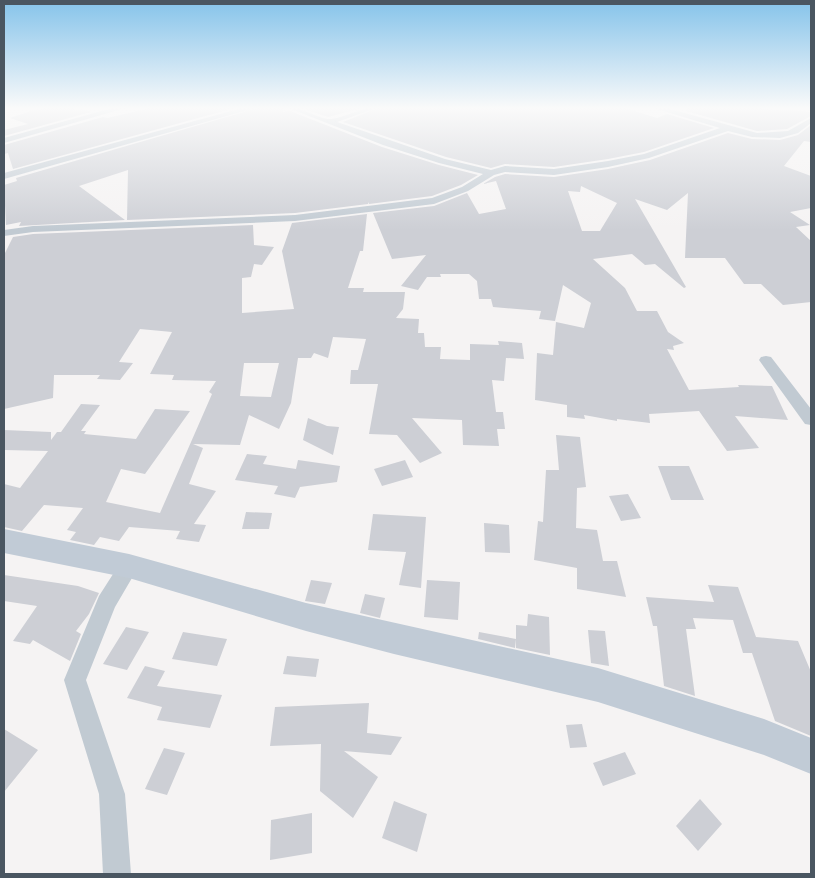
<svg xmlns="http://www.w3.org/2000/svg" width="815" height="878" font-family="'Sofia Sans Condensed',sans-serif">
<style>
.building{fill:#cdcfd5;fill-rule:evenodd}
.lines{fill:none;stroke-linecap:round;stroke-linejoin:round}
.street{fill:#c1cad2;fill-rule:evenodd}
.secondary{fill:#c1cbd6;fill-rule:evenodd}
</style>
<rect width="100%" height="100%" fill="#f5f3f3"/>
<!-- building -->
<path class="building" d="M53 107 62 109 72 107 76 111 83 109 91 112 4 136V130L28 124 10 118 34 110Z
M155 107H238L13 169 8 153 4 154V145L103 117 107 118Z
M261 107H282L283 112 290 111 382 147 439 165 478 175 461 185 432 196 369 204V202L368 204 295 213 127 220 128 170 79 186 125 220 19 226 21 222 6 225 4 185 17 181 16 178Z
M303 107H365L328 117 301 108Z
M381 107H622L657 118 667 114 714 128 644 152 608 159 554 167 505 164 491 168 446 157 343 122Z
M688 107H734L811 112V116L787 129 757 131 686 111Z
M811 125V142L804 141 784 166 811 176V208L790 212 810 225 796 227 811 241V302L783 305 761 284H744L725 258H685L688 193 667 210 635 199 686 287 684 288 655 264 645 265 632 254 593 259 625 288 637 311H657L668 332 684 343 673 346 674 350 667 349 689 390 739 387 738 385 772 386 788 420 735 416 759 448 727 451 699 411 649 414 650 423 617 419V421L584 415 585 419 567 417V405L535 400 537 353 553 355 556 322 584 328 591 303 563 285 555 321 539 319 541 311 493 307 491 299H479L477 281 469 274H440L441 277H427L418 290 401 286 426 255 392 259 373 213 434 206 467 193 479 214 506 209 496 181 483 184 495 177 505 174 554 177 608 169 650 160 728 133 752 139 780 140 798 135ZM581 186 617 203 600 231H582L568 191 580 192Z
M367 214 363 251H360L348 288H364L363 292H405L403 309 396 318 419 319 418 333H424L425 347H441L440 359 470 360V344L499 345 498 341 522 343 524 359 506 358 504 381 492 380 496 412H503L505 429H497L499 446 463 445 462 420 412 418 442 453 420 463 397 435 369 434 378 384H350L351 370H358L366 339 333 337 328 358 314 353 311 358H298L291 403 279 429 249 415 240 445 193 444 203 448 189 484 216 491 194 524 206 525 199 542 176 539 180 531 129 527 119 541 100 537 94 545 70 540 76 532 67 530 83 508 44 505 22 531 4 527V484L20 488 48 451 4 450V430L51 432V440L57 432H61L81 404 100 405 81 431H86L84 434 136 439 155 409 190 411 145 474 121 469 106 502 160 513 212 394 209 392 216 381 172 380 174 375 150 374 172 332 140 329 119 362 133 363 120 380 97 379 100 375H54L53 398 4 409V255L13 237 33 234 253 225 254 245 274 247 262 265 254 264 251 277 242 278V313L294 309 282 251 292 223ZM244 363H279L271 397 240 396Z
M308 418 327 426 339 427 333 455 303 440Z
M556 435 580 437 586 487 577 488 576 528 597 530 603 561H617L626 597 577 589V568L534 560 538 521 543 522 546 470H559Z
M247 454 267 456 263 464 296 469 298 460 340 466 337 482 300 487 295 498 274 494 278 486 235 480Z
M405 460 413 477 382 486 374 469Z
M658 466H689L704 500H671Z
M628 494 641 518 621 521 609 496Z
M246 512 272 513 269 529H242Z
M373 514 426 517 421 588 399 585 406 552 368 550Z
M484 523 509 525 510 553 485 552Z
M4 575 78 586 99 593 89 614 76 631 81 634 70 661 33 640 30 644 13 641 37 606 4 601Z
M311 580 332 583 325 604 305 601Z
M427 580 460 582 458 620 424 617Z
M708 585 738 587 756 637 798 641 811 672V736L775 721 752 653H743L733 620 693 618 696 629H686L695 696 664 686 657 626H653L646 597 714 602Z
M365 594 385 598 380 618 360 613Z
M528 614 549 617 550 655 516 648V625L527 626Z
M126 627 149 632 127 670 103 664Z
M588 630 605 631 609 666 591 663Z
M183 632 227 639 217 666 172 659Z
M479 632 516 639 515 648 478 639Z
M287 656 319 659 316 677 283 674Z
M145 666 165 671 157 686 222 695 210 728 157 720 162 707 127 698Z
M369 703 367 733 402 737 391 755 344 751 378 777 353 818 320 791 321 744 270 746 275 707Z
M582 724 587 747 570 748 566 725Z
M4 729 38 750 4 792Z
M164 748 185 753 167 795 145 789Z
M625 752 636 774 603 786 593 763Z
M700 799 722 824 698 851 676 826Z
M394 801 427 814 417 852 382 838Z
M312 813V853L270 860 271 820Z"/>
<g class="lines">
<!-- street -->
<path class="street" d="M116 107H129L4 143V138Z
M246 107H259L4 179V173Z
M286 107C302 107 314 117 328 119 339 120 362 107 379 107L337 122 445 159 491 170 505 166 554 169 608 161 644 154 720 128 650 107H663L757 133 788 131 811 118V123L798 133 780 138 752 137 728 131 649 158 608 167 554 175 505 172 494 175 468 191 434 204 295 221 33 232 4 236V230L33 226 295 215 432 198 462 187 483 174 439 163 383 145Z
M766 356 771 357 811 409V425L805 424 759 360 761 357Z
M129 557 136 560 139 566 115 607 86 680 125 794 131 874H103L99 794 64 680 99 596 122 560Z"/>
<!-- secondary -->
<path class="secondary" d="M4 529 129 554 306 603 598 668 764 719 811 738V774L764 755 598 702 394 654 306 631 129 578 4 553Z"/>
</g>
<!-- sky -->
<linearGradient id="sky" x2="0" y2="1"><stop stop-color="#85c3ea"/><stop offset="0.47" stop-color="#fafafa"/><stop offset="1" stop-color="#fafafa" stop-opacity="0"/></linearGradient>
<rect width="815" height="230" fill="url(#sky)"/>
<!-- border -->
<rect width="815" height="878" fill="none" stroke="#4a5661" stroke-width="10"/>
</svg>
